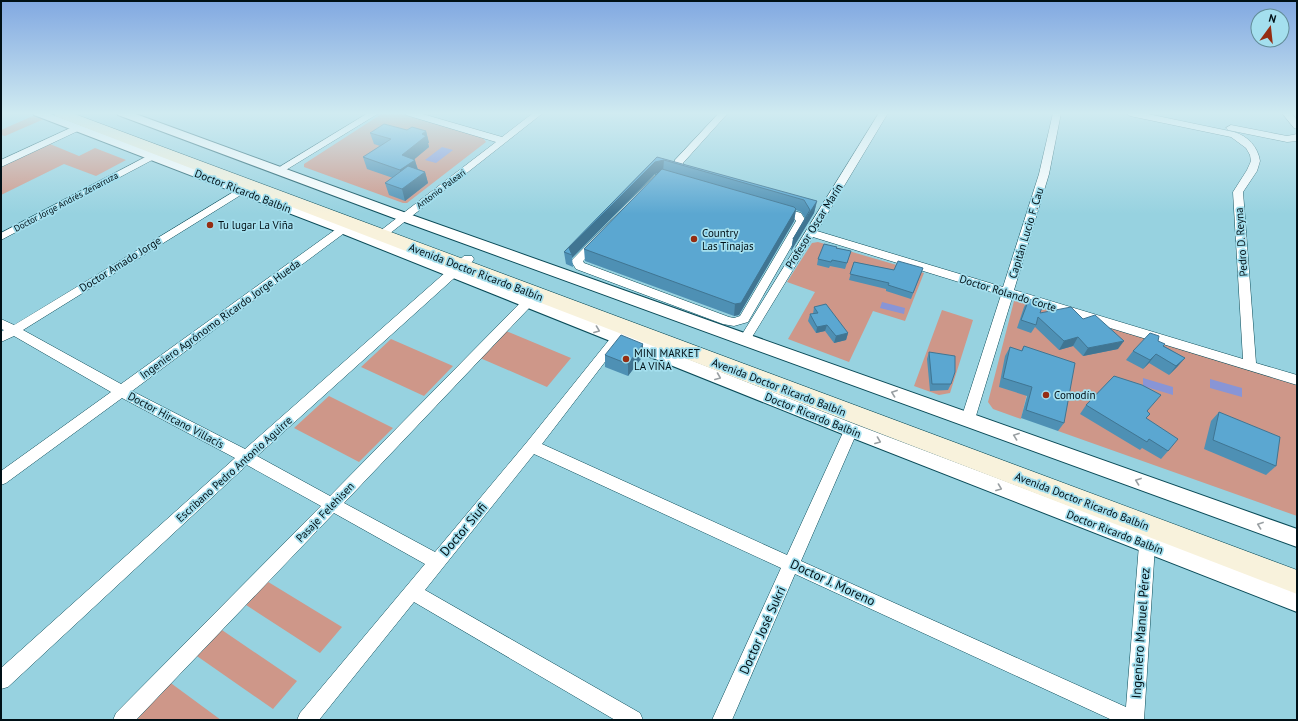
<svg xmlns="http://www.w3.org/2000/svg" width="1298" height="721" font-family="'PT Sans',sans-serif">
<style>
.green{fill:#ce9789}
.water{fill:#8895d6}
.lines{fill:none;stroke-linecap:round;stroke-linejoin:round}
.minor-casing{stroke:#0a4b58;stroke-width:1}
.tertiary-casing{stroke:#0a4b58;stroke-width:2}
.secondary-casing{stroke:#0a4b58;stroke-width:1}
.minor{fill:#fff;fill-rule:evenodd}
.tertiary{fill:#fff;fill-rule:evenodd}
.secondary{fill:#f8f2dc;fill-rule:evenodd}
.wall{fill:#4e90b4}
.shaded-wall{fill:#407592}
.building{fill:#5ba7d1;stroke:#407592}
.oneway{stroke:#999fa2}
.poi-dot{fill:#952d12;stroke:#a4dfee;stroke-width:1.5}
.labels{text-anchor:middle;stroke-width:3.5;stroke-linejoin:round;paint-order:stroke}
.far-street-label{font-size:9px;fill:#001016;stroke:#a4dfee}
.street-label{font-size:11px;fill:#001016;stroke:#a4dfee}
.poi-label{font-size:11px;fill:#001016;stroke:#a4dfee;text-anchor:start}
.near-street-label{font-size:13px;fill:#001016;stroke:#a4dfee}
</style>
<rect width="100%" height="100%" fill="#97d2e0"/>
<!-- green -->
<path class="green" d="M383 113H400L483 138 486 142 407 203H403L304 167V164Z
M35 115 44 119 5 136 1 135V130Z
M50 144 79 156 95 148 126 160 96 176 64 164 1 195V167Z
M818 242 924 273 905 321 873 311 849 362 788 339 815 292 787 282 812 243Z
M1022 300 1297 384V516L1058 431 1035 360 1021 419 993 409 988 402 1014 301Z
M942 310 973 320 950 393 939 395 914 386Z
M506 331 571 358 547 387 480 358Z
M391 339 453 366 424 396 361 367Z
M329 396 393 428 359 462 294 428Z
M265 580 342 627 320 653 243 603Z
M219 628 297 681 273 709 194 654Z
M168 681 221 720H131Z"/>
<!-- water -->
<path class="water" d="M442 147 453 150 436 163 425 160Z
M882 302 905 308 904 314 880 308Z
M1143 378 1173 387V395L1143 386Z
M1210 379 1242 388V397L1210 388Z"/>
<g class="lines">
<!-- minor casing -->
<g class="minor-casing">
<path id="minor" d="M368 113H379L281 173H275L273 171Z
M405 113H419L502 137 533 113H543L384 238 380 239 375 236 376 234 496 142 406 115Z
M719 113H728L683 163V168L692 173 690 175C685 176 677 174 673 169L675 160Z
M879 113H888L817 231 1003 287 1039 174 1053 113H1061L1049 174 1014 290 1243 359 1233 192 1247 170 1251 161 1250 155 1246 148 1231 137 1130 116 1126 113H1143L1234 132C1248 136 1258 147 1260 161L1257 171 1243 192 1256 363 1297 375V385L1012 298 975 419 973 423 968 425 963 423 961 419 1001 295 813 237 749 342 745 343 741 342 739 339 741 336Z
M1282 113H1291L1297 120V129L1294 128Z
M77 125 82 128 80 130 1 167V160Z
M1231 125 1287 136 1297 134V141L1287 142 1228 130 1226 128Z
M153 153 156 154 158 156 156 158 1 240V233Z
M663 173 801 213 806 221 748 322 734 326 723 324 576 269 571 261 655 175ZM661 179 793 217 796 221 740 316 734 318 729 317 584 263 583 261Z
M240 188 245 191 244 193 23 330 121 384 339 227H347L348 229 347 231 132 391 245 449 464 256H472L474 259 472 262 257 456 330 496 523 300H531L533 303 531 306 344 503 435 552 527 442 613 335 617 334 621 335 623 338 621 341 542 444 787 555 846 426 851 424 856 426 858 430 801 561 1126 707 1139 545 1141 540 1147 538 1153 540 1155 545 1144 720H1112L795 574 732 720H712L781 568 534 454 425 590 640 713 643 720H615L414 602 319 720H297L300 713 425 564 334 513 136 720H113L116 713 321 506 247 465 8 687 1 689V668L235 458 122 398 6 483 1 485V471L111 392 14 336 1 342V332L4 330 1 329V319L14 325Z"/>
</g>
<!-- tertiary casing -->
<g class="tertiary-casing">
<path id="tertiary" d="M33 113H48L348 226 857 425 1297 592V612L845 435 338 232 34 115Z
M117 113H133L409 214 1297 529V547L399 220 118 115Z"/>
</g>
<!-- secondary casing -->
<g class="secondary-casing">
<path id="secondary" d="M54 113H72L1297 570V594L55 116Z"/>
</g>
<!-- minor -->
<use href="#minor" class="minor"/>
<!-- tertiary -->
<use href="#tertiary" class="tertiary"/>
<!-- secondary -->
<use href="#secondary" class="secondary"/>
</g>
<!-- wall -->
<path class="wall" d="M407 130 426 131 429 143H428L429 147 414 159 418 169 425 172 428 183 405 201 389 195 385 183 393 178 367 169 363 157 380 146 374 144 370 133Z
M657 157 817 201 814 213 791 251 793 239 805 218 801 212 796 210 794 221 739 315 734 316 585 261 584 249 658 173 655 174 572 258 573 267 566 264 564 252Z
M836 248 851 251 845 269 830 266 829 268 817 265 818 259Z
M854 262 894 270 923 268 911 299 886 291V289L849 280Z
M1029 299 1040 313 1118 349 1083 356 1073 346 1059 350 1035 327 1031 333 1017 328 1024 307Z
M814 307 848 333 846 340 834 343 825 331 816 333 808 321 810 314H813Z
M1158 341 1164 346 1185 358 1177 367 1169 375 1149 363 1143 369 1126 360 1133 351Z
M1024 346 1064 423 1058 431 1021 418 1027 396 999 387 1005 356 1010 347 1021 351Z
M929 352 951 384 948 390 930 391 927 359Z
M605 355 643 356 628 376 605 367Z
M1086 405 1147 412 1150 414 1146 418 1168 451 1161 459 1142 448 1140 450 1080 414Z
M1219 412 1276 466 1266 475 1204 449 1211 421Z"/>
<!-- shaded-wall -->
<path class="shaded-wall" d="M426 131 429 143H428L429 147 410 163 415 160 418 171 403 182 400 170 402 155 422 134Z
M664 160 663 172 655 174 572 258V255L569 248 655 162Z
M425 172 428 183 405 201 402 189Z
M817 201 814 213 791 251 793 239Z
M796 209 794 221 739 315 734 316 735 304Z
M827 325 825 331 816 333 817 327Z
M848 333 846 340 834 343 836 336Z
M1078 337 1073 346 1059 350 1064 341Z
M1124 341 1118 349 1083 356 1088 348Z
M643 344V356L628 376V364Z
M1156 354 1149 363 1143 369 1150 360Z
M1185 358 1177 367 1169 375 1176 366Z"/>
<!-- building -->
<path class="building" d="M384 124 407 130 412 127 426 131 422 134 426 136 402 155 415 160 400 170 363 157 391 139 370 133Z
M657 157 817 201 793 239 810 210 804 200 664 160 655 162 569 248 572 255 564 252Z
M408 166 425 172 402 189 385 183Z
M662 169 794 207 796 209 741 303 735 304 584 249Z
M824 244 837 247 836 248 851 251 847 263 832 260 831 262 818 259Z
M898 261 923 268 913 293 888 285 889 283 850 274 854 262 894 270Z
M1029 299 1043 304 1040 313 1071 307 1083 319 1095 315 1124 341 1088 348 1078 337 1064 341 1038 317 1036 325 1021 320Z
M826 304 848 333 836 336 827 325 817 327 810 314 818 313 814 307Z
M1150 333 1159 336 1158 341 1165 344 1163 346 1185 358 1176 366 1156 354 1150 360 1133 351Z
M621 335 643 344 628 364 605 355Z
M1024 346 1075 363 1064 423 1026 410 1032 387 1003 378 1010 347 1022 351Z
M929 352 955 356V372L951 384H932Z
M1114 376 1142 385 1161 395 1147 411 1150 414 1146 418 1178 439 1168 451 1149 439 1147 442 1086 405Z
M1219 412 1280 437 1276 466 1213 440Z"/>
<!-- one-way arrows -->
<defs><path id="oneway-chevron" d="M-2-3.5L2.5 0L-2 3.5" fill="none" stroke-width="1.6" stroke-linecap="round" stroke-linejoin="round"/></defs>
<g class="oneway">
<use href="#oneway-chevron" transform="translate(597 330) rotate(21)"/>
<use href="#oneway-chevron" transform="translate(718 377) rotate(22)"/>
<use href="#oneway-chevron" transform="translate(894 393) rotate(-160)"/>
<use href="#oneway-chevron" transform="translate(1016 436) rotate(-160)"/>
<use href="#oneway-chevron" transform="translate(878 441) rotate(21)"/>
<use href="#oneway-chevron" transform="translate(1138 481) rotate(-160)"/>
<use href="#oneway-chevron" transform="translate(999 488) rotate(21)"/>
<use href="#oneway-chevron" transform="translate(1260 525) rotate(-160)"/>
</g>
<!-- sky -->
<linearGradient id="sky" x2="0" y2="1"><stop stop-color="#81a8e1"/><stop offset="0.53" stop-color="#d0ebf1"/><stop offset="1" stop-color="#d0ebf1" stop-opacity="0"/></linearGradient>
<rect width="1298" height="214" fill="url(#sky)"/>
<!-- markers -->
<g class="poi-dot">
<circle cx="210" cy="225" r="4"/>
<circle cx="694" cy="239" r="4"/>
<circle cx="626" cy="359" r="4"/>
<circle cx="1046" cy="395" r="4"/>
</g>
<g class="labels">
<!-- far-street labels -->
<g class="far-street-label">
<text transform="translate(441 189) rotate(-37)" y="3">Antonio Paleari</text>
<text transform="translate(66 202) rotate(-28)" y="3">Doctor Jorge Andrés Zenarruza</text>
</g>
<!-- street labels -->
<g class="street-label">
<text transform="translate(243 191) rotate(21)" y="4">Doctor Ricardo Balbín</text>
<text transform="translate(814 226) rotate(-58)" y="4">Profesor Oscar Marín</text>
<text transform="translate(1026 233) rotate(-73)" y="4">Capitán Lucio F. Cau</text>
<text transform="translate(1241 242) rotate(-94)" y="4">Pedro D. Reyna</text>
<text transform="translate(120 264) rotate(-32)" y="4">Doctor Amado Jorge</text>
<text transform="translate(476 272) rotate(21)" y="4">Avenida Doctor Ricardo Balbín</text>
<text transform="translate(1008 293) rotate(17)" y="4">Doctor Rolando Corte</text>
<text transform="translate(220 319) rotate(-36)" y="4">Ingeniero Agrónomo Ricardo Jorge Hueda</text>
<text transform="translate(779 387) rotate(21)" y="4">Avenida Doctor Ricardo Balbín</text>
<text transform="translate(813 415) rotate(22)" y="4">Doctor Ricardo Balbín</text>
<text transform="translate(176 420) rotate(28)" y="4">Doctor Hircano Villacís</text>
<text transform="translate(234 469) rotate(-42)" y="4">Escribano Pedro Antonio Aguirre</text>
<text transform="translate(1082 501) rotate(21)" y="4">Avenida Doctor Ricardo Balbín</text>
<text transform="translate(325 512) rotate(-46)" y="4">Pasaje Felehisen</text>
<text transform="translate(1115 532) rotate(21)" y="4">Doctor Ricardo Balbín</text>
</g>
<!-- poi labels -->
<g class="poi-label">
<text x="218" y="229">Tu lugar La Viña</text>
<text x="702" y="237">Country<tspan x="702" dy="13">Las Tinajas</tspan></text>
<text x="634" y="357">MINI MARKET<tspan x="634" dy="13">LA VIÑA</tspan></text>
<text x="1054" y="399">Comodín</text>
</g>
<!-- near-street labels -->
<g class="near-street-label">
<text transform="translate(463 529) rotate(-50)" y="5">Doctor Siufi</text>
<text transform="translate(833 582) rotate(25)" y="5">Doctor J. Moreno</text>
<text transform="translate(762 630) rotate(-66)" y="5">Doctor José Sukri</text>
<text transform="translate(1140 633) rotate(-86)" y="5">Ingeniero Manuel Pérez</text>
</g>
</g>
<!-- border -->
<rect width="1298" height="721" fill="none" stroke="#001016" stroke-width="4"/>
<!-- north arrow -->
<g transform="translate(1270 28) rotate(15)"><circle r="19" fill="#a4dfee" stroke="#628c98"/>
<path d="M0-3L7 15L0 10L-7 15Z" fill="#952d12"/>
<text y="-6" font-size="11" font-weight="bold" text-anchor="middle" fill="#001016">N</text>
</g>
</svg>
